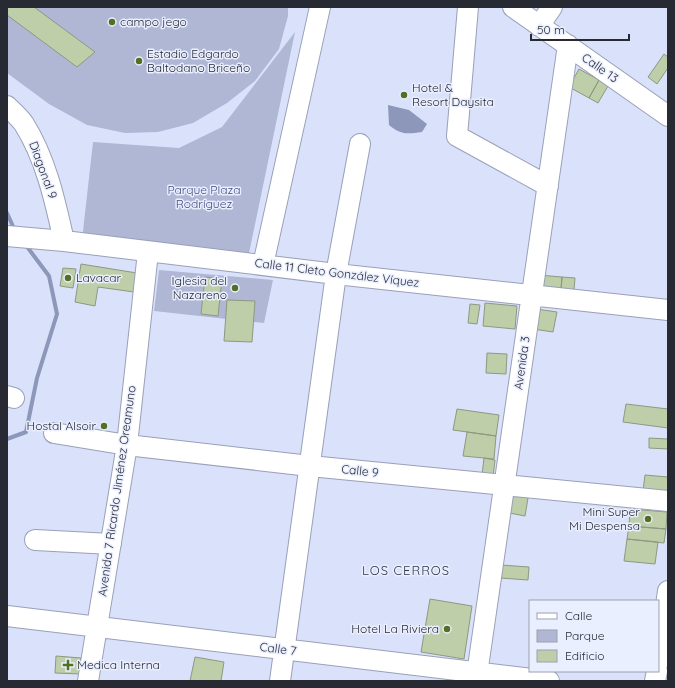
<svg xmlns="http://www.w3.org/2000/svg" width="675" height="688" font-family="Quicksand,sans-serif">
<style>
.green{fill:#afb7d5}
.water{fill:#8d97ba}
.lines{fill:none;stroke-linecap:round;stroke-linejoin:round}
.stream{stroke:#8d97ba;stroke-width:4}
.building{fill:#bdcea9;stroke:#8e9881}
.minor-casing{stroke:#99a0b8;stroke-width:22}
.minor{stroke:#fff;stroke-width:20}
.poi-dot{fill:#536f23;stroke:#eaefff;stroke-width:1.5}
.labels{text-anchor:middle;stroke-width:3;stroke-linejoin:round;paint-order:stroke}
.poi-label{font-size:12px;fill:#272933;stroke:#eaefff;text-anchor:start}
.street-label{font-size:12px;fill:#272933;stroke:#eaefff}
.park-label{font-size:12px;fill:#414d7e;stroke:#eaefff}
.neighbourhood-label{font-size:13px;letter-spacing:1px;fill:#32384c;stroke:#eaefff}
</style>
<rect width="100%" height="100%" fill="#dae2fb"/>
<!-- green -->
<path class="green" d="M7 7H288V16L279 49 255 81 227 103 193 123 158 132 125 133 87 125 49 104 7 73Z
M295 32 248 258 82 240 93 142 179 148 222 127Z
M159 270 273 280 264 323 154 311Z"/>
<!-- water -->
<path class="water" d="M388 105 409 110 427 124 422 132C407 134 401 135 389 125Z"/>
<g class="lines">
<!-- stream -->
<path class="stream" d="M7 213 15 231
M7 439 26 432 37 378 57 314 49 276 25 244"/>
</g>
<!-- building -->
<path class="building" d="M7 7H34L95 52 77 67 7 15Z
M664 54 668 57V68L657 84 648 77Z
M579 69 599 80 589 98 569 87Z
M599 80 608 86 598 103 589 98Z
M81 264 137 273 134 292 98 287 95 306 75 302Z
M63 268 76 269 73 288 60 286Z
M538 275 562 277 561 289 536 287Z
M205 277 222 279 218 316 201 314Z
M562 277 575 278 574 290 561 289Z
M227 300 255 301 252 342 224 341Z
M485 303 517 306 515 329 483 326Z
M470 304 480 305 477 324 468 323Z
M536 309 557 312 553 332 533 329Z
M487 353 507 354 506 374 486 373Z
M626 404 668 409V428L623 422Z
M457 409 499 415 496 436 453 430Z
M467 432 496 436 494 459 463 456Z
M649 438 668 439V449L649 448Z
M484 458 495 460 493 477 482 475Z
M645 475 668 477V493L643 491Z
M507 494 528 498 525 516 504 512Z
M630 509 667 512 666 529 629 526Z
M629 526 666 529 664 543 627 539Z
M627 539 658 542 655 564 624 561Z
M501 565 529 567 528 580 500 578Z
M430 599 472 606 464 659 421 652Z
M56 656 81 658 80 674 55 673Z
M195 657 224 662 221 681H190Z"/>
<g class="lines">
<!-- minor casing -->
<g class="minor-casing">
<path id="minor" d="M468 7 457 136 548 186
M513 7 668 116
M539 26 552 7
M7 106C13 112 20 118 24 124 46 159 55 201 64 241
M7 236 64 241 336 274 668 310
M263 265 320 7
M7 396 14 398
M54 433 127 445 310 466 668 501
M35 540 111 544
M7 616 549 681
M658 662 668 591
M88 681 127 445 148 252
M280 681 336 274 360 144
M476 681 568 45
M655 681 657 671"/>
</g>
<!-- minor -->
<use href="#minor" class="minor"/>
</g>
<!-- markers -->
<g class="poi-dot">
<circle cx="112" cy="22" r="4"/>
<circle cx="139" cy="61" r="4"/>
<circle cx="404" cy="95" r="4"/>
<circle cx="68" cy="278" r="4"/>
<circle cx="235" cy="288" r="4"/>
<circle cx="104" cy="426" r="4"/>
<circle cx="648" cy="519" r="4"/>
<circle cx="447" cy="629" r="4"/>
<path d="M66 659h4v4h4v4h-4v4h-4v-4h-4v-4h4z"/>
</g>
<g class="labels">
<!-- poi labels -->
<g class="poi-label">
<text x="120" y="26">campo jego</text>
<text x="147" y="58">Estadio Edgardo<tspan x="147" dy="14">Baltodano Briceño</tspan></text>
<text x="412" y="92">Hotel &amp;<tspan x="412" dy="14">Resort Daysita</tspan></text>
<text x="76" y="282">Lavacar</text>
<text x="227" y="285" text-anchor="end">Iglesia del<tspan x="227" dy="14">Nazareno</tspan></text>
<text x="96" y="430" text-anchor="end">Hostal Alsoir</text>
<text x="640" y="516" text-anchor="end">Mini Super<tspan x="640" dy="14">Mi Despensa</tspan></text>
<text x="439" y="633" text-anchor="end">Hotel La Riviera</text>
<text x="77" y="669">Medica Interna</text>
</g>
<!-- street labels -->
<g class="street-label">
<text transform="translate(600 68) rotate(35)" y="4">Calle 13</text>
<text transform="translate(43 170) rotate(70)" y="4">Diagonal 9</text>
<text transform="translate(337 273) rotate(7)" y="4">Calle 11 Cleto González Víquez</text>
<text transform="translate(522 363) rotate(-82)" y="4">Avenida 3</text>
<text transform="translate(360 471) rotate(6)" y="4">Calle 9</text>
<text transform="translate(117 491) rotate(-82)" y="4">Avenida 7 Ricardo Jiménez Oreamuno</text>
<text transform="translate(278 649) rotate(7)" y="4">Calle 7</text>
</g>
<!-- park labels -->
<g class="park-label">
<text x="204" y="194">Parque Plaza<tspan x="204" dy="14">Rodríguez</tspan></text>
</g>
<!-- neighbourhood labels -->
<g class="neighbourhood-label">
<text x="406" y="575">LOS CERROS</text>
</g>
</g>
<!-- border -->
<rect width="675" height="688" fill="none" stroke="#272933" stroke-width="16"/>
<!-- legend -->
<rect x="529" y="600" width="130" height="72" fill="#eaefff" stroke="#9ca0ad"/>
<rect x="537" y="613" width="20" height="6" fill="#ffffff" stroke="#9ca0ad"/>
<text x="565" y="620" font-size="12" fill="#272933">Calle</text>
<rect x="537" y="630" width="20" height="12" fill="#afb7d5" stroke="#9ca0ad"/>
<text x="565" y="640" font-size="12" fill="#272933">Parque</text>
<rect x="537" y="650" width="20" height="12" fill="#bdcea9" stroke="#9ca0ad"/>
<text x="565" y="660" font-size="12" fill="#272933">Edificio</text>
<!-- scale -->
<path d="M531 34v6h98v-6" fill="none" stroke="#272933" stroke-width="2"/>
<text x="537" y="34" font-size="12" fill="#272933" stroke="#eaefff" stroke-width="3" paint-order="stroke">50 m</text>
</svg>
